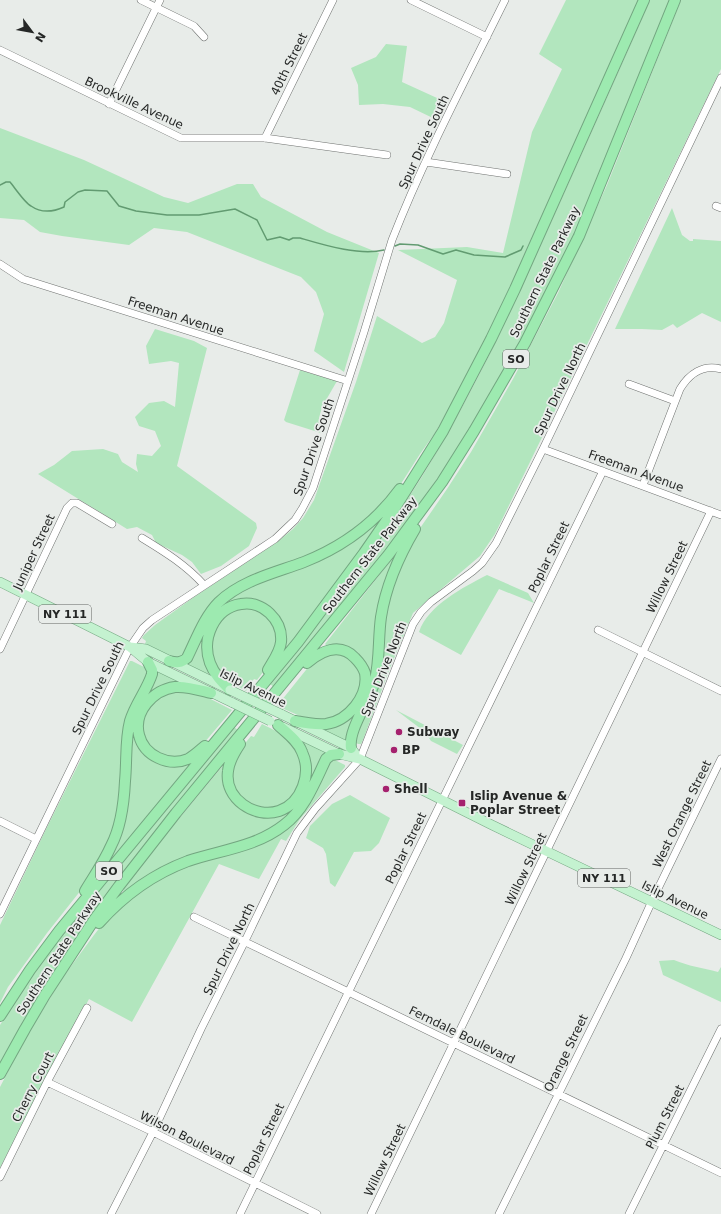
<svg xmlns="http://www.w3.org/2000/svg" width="721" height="1214" font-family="'DejaVu Sans',sans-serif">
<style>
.green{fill:#b2e6be}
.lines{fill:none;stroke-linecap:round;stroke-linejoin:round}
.stream{stroke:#629b71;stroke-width:1.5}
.minor-casing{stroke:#707371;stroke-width:8}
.major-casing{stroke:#73a680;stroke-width:10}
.highway-casing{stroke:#73a680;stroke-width:12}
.minor{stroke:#fff;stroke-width:7}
.major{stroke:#c4f2d0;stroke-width:9}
.highway{stroke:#9deab0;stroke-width:10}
.major-bridge-casing{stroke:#73a680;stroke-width:10;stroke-linecap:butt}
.major-bridge{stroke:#c4f2d0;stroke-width:9}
.poi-dot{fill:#a5216e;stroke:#e8ece9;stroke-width:1.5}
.labels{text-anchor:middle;stroke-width:3.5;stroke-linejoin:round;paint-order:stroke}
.shield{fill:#e8ece9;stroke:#606260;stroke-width:1}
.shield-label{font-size:11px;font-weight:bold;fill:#252726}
.street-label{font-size:12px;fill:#252726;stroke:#e8ece9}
.poi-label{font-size:12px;font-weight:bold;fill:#252726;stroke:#e8ece9;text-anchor:start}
</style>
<rect width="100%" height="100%" fill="#e8ece9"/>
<!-- green -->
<path class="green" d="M566 0H639L495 320 473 366 435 433 420 454 397 490 352 534 320 552 230 590 185 657 178 660 145 644 146 641 142 638 144 635 155 625 194 597 277 542 293 529 303 518 314 500 356 382 377 316 422 343 435 337 444 323 457 280 398 250 467 247 503 253 532 132 562 69 539 54Z
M650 0H670L570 244 534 316 499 380 457 451 409 519 357 589 275 688 270 684C333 607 392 530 442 443 485 369 520 291 555 213 587 142 619 71 650 0Z
M681 0H721V69L495 534 480 556 413 613 390 668 363 740 361 744H358L352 741 364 718 383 629 389 595 416 534 447 489 471 452 513 379 558 293 607 185Z
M386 44 407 46 402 82 448 103 437 120 410 107 383 104 359 105 358 85 351 68 376 57Z
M0 128 84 160 164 197 188 203 237 184H253L261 197 327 232 379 253 344 372 314 351 324 314 316 292 301 277 187 232 154 228 129 245 62 236 40 232 24 220 0 218Z
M672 208 682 235 690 241H693V239L721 241V322L702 313 677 328 673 324 662 330 642 329H615Z
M155 329 194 341 207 348 177 466 256 523 257 528 249 546 221 566 201 574 192 562 182 555 156 543 152 535 137 527 127 529 38 474 54 465 72 451 103 449 118 454 122 462 138 472 136 464 137 454 152 456 161 446 155 431 139 426 135 417 149 403 164 401 175 407 179 363 171 361 149 364 146 346Z
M300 370 337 381 322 407 319 418 321 433 286 422 284 420Z
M376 521 379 523 337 584 287 648 284 646C286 627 280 610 261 602 255 600 247 601 241 601L208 628 211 672 208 673 206 676 187 665 186 663 208 623 228 598Z
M392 559 395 562 374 672 347 740 340 741 318 727 348 718 368 670C357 647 350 649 327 646L325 644Z
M487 575 528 593 534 603 499 589 461 655 419 632C428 605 464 587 487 575Z
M253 606 265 611 279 636 271 662 257 680 254 679 246 691 230 682 219 671 211 656V634L223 616 236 607Z
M326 653 348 654 363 673V688L355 704 329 720 307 719 277 706 314 660Z
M130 661H132L150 670 138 696 123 789 111 841 85 885 47 933 8 987 0 1003V925L46 829Z
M156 672H160L184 681 171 684 137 721 147 752 187 762 189 765 112 859 110 856 133 721Z
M173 690 197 692 232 710 198 750 177 758 164 755 152 748 145 738 142 726 144 714 151 701Z
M396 710 463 745 457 754 431 741 425 732Z
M262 724C272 729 289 737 296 745 299 750 300 760 302 765 308 787 289 808 268 810 265 810 262 809 259 808 240 803 227 784 232 764 235 754 245 744 251 736L254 737Z
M234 727 239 731 90 918 55 969 25 1020 0 1065V1025L41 961Z
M305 742 327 750V755L296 810 264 836 197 856 125 894 123 891 127 884 167 833 226 762 232 797 265 815 304 794 301 744Z
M331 758 345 765V767L300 819 286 841 281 839 259 879 219 864 132 1022 89 999 0 1168V1087L26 1037 63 977 94 935 109 916 127 899 166 874 288 826Z
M350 795 390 818 379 843 371 851 354 852 335 887 330 883 326 854 323 848 306 838 310 826 332 804Z
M674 960C688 966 703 968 718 972L721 967V1002L663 975 659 961Z"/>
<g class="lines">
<!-- stream -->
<path class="stream" d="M0 185 6 182H10C15 188 25 203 31 206 41 213 53 212 64 207L65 202 78 192 85 190 107 191 119 206 136 211 167 215H199L235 209 257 220 267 240 280 237 289 240 293 238H300C324 245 359 256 384 250
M395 246 400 244 418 245 443 254 456 250 474 255 505 257 521 250 523 246"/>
<!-- minor casing -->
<g class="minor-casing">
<path id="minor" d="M141 0 194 26 204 37
M411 0 487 37
M0 50 181 138H265L387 155
M109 104 160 0
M265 138 333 0
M426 162 507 174
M716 206 721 208
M0 264 23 279 348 381
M629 384 675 401
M543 449 721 515
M643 485 680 389C689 374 703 364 721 369
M142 538C165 552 186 565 204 585
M598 630 721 691
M0 649 67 508 72 503H77L112 524
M0 821 36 839
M0 914 130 647 143 628 152 620 275 539 295 520 302 509 313 488 364 332 392 240C424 158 466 79 505 0
M194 917 721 1173
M47 1082 153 1132 317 1214
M0 1177 47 1082 87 1008
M111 1214 153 1132 201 1029 245 941 297 833 315 809 360 759 413 624 421 612 431 602 473 571 482 563 496 543 543 449 721 78
M240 1214 603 471
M371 1214 711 511
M499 1214 626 958 652 901 721 759
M629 1214 721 1029"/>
</g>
<!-- major casing -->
<g class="major-casing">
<path id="major" d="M0 582 130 647 148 662 233 703
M130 647 146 649 228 689
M281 714 351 748 355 753
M283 727 339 754 360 759 492 825 721 935"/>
</g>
<!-- highway casing -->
<g class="highway-casing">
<path id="highway" d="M169 661C177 663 181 663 187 658 196 640 204 617 219 602 242 580 275 573 304 562 342 547 376 522 400 489
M230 690C222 682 214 674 210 663 201 639 214 608 241 604 262 600 283 620 281 642 280 652 273 661 268 670
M295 721C305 723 315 725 326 724 348 721 369 696 365 673 363 667 359 662 355 658 340 642 321 651 307 663
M240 744C234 753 229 761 228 771 224 799 255 819 279 811 302 803 312 773 302 752 298 741 287 733 278 725
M205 746C200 750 194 756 188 759 169 767 144 756 139 735 133 712 153 690 175 687 187 686 199 690 211 693
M351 748C348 729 370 701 375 680 380 659 378 638 381 617 386 585 399 556 415 529
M85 891C94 876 104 862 111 846 121 827 124 803 125 781 127 761 125 740 130 721 135 704 147 690 152 674V670L148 662
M99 923C124 895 153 874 188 861 221 850 256 847 284 825 305 809 315 782 326 759L331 755 339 754
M0 1016 30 970 59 931 298 642 364 553 393 511 443 431 491 339 515 289 644 0
M0 1074 25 1029 45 995 94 920 119 886 176 813 389 554 442 482 474 431 525 343 579 236 675 0"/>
</g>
<!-- minor -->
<use href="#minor" class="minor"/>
<!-- major -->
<use href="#major" class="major"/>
<!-- highway -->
<use href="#highway" class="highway"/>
<!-- major-bridge casing -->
<g class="major-bridge-casing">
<path id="major-bridge" d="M230 690 281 714
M233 703 270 721"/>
</g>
<!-- major-bridge -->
<use href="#major-bridge" class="major-bridge"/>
</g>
<!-- markers -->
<g class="poi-dot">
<circle cx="399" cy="732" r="4"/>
<circle cx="394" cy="750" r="4"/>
<circle cx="386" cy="789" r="4"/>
<rect x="458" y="799" width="8" height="8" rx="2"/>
</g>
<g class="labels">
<!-- shield labels -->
<g class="shield">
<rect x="503" y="350" width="26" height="18" rx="3"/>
<rect x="39" y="605" width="52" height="18" rx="3"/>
<rect x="96" y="862" width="26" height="18" rx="3"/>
<rect x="578" y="869" width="52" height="18" rx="3"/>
</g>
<g class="shield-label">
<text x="516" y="363">SO</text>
<text x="65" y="618">NY 111</text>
<text x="109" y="875">SO</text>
<text x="604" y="882">NY 111</text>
</g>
<!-- street labels -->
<g class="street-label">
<text transform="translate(289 64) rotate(-64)" y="4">40th Street</text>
<text transform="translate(134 103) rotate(25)" y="4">Brookville Avenue</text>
<text transform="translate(424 142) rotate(-65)" y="4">Spur Drive South</text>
<text transform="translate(545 272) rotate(-64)" y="4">Southern State Parkway</text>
<text transform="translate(176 316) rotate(18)" y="4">Freeman Avenue</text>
<text transform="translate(560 389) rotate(-64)" y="4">Spur Drive North</text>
<text transform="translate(314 447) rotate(-71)" y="4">Spur Drive South</text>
<text transform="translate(636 471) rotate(20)" y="4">Freeman Avenue</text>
<text transform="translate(34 552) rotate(-65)" y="4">Juniper Street</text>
<text transform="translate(370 555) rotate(-52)" y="4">Southern State Parkway</text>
<text transform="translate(549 557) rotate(-64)" y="4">Poplar Street</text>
<text transform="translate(667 577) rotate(-64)" y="4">Willow Street</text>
<text transform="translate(384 669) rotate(-68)" y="4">Spur Drive North</text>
<text transform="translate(98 688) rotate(-64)" y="4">Spur Drive South</text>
<text transform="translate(253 688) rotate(26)" y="4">Islip Avenue</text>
<text transform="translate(682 814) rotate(-64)" y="4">West Orange Street</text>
<text transform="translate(406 848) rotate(-64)" y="4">Poplar Street</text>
<text transform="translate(526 869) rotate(-64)" y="4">Willow Street</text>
<text transform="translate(675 900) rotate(26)" y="4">Islip Avenue</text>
<text transform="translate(229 949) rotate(-64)" y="4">Spur Drive North</text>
<text transform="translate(59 953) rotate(-57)" y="4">Southern State Parkway</text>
<text transform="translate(462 1035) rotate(26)" y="4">Ferndale Boulevard</text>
<text transform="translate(566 1053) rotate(-64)" y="4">Orange Street</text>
<text transform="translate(33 1087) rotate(-63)" y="4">Cherry Court</text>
<text transform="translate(665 1117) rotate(-63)" y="4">Plum Street</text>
<text transform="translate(187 1138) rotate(27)" y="4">Wilson Boulevard</text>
<text transform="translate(264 1139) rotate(-64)" y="4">Poplar Street</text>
<text transform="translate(385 1160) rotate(-64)" y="4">Willow Street</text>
</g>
<!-- poi labels -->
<g class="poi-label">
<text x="407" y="736">Subway</text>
<text x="402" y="754">BP</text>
<text x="394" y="793">Shell</text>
<text x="470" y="800">Islip Avenue &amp;<tspan x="470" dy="14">Poplar Street</tspan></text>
</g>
</g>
<!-- north arrow -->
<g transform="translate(32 32) rotate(122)" stroke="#e8ece9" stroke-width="3" paint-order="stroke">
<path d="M0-3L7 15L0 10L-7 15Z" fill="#252726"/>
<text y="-6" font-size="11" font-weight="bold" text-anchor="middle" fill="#252726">N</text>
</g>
</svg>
